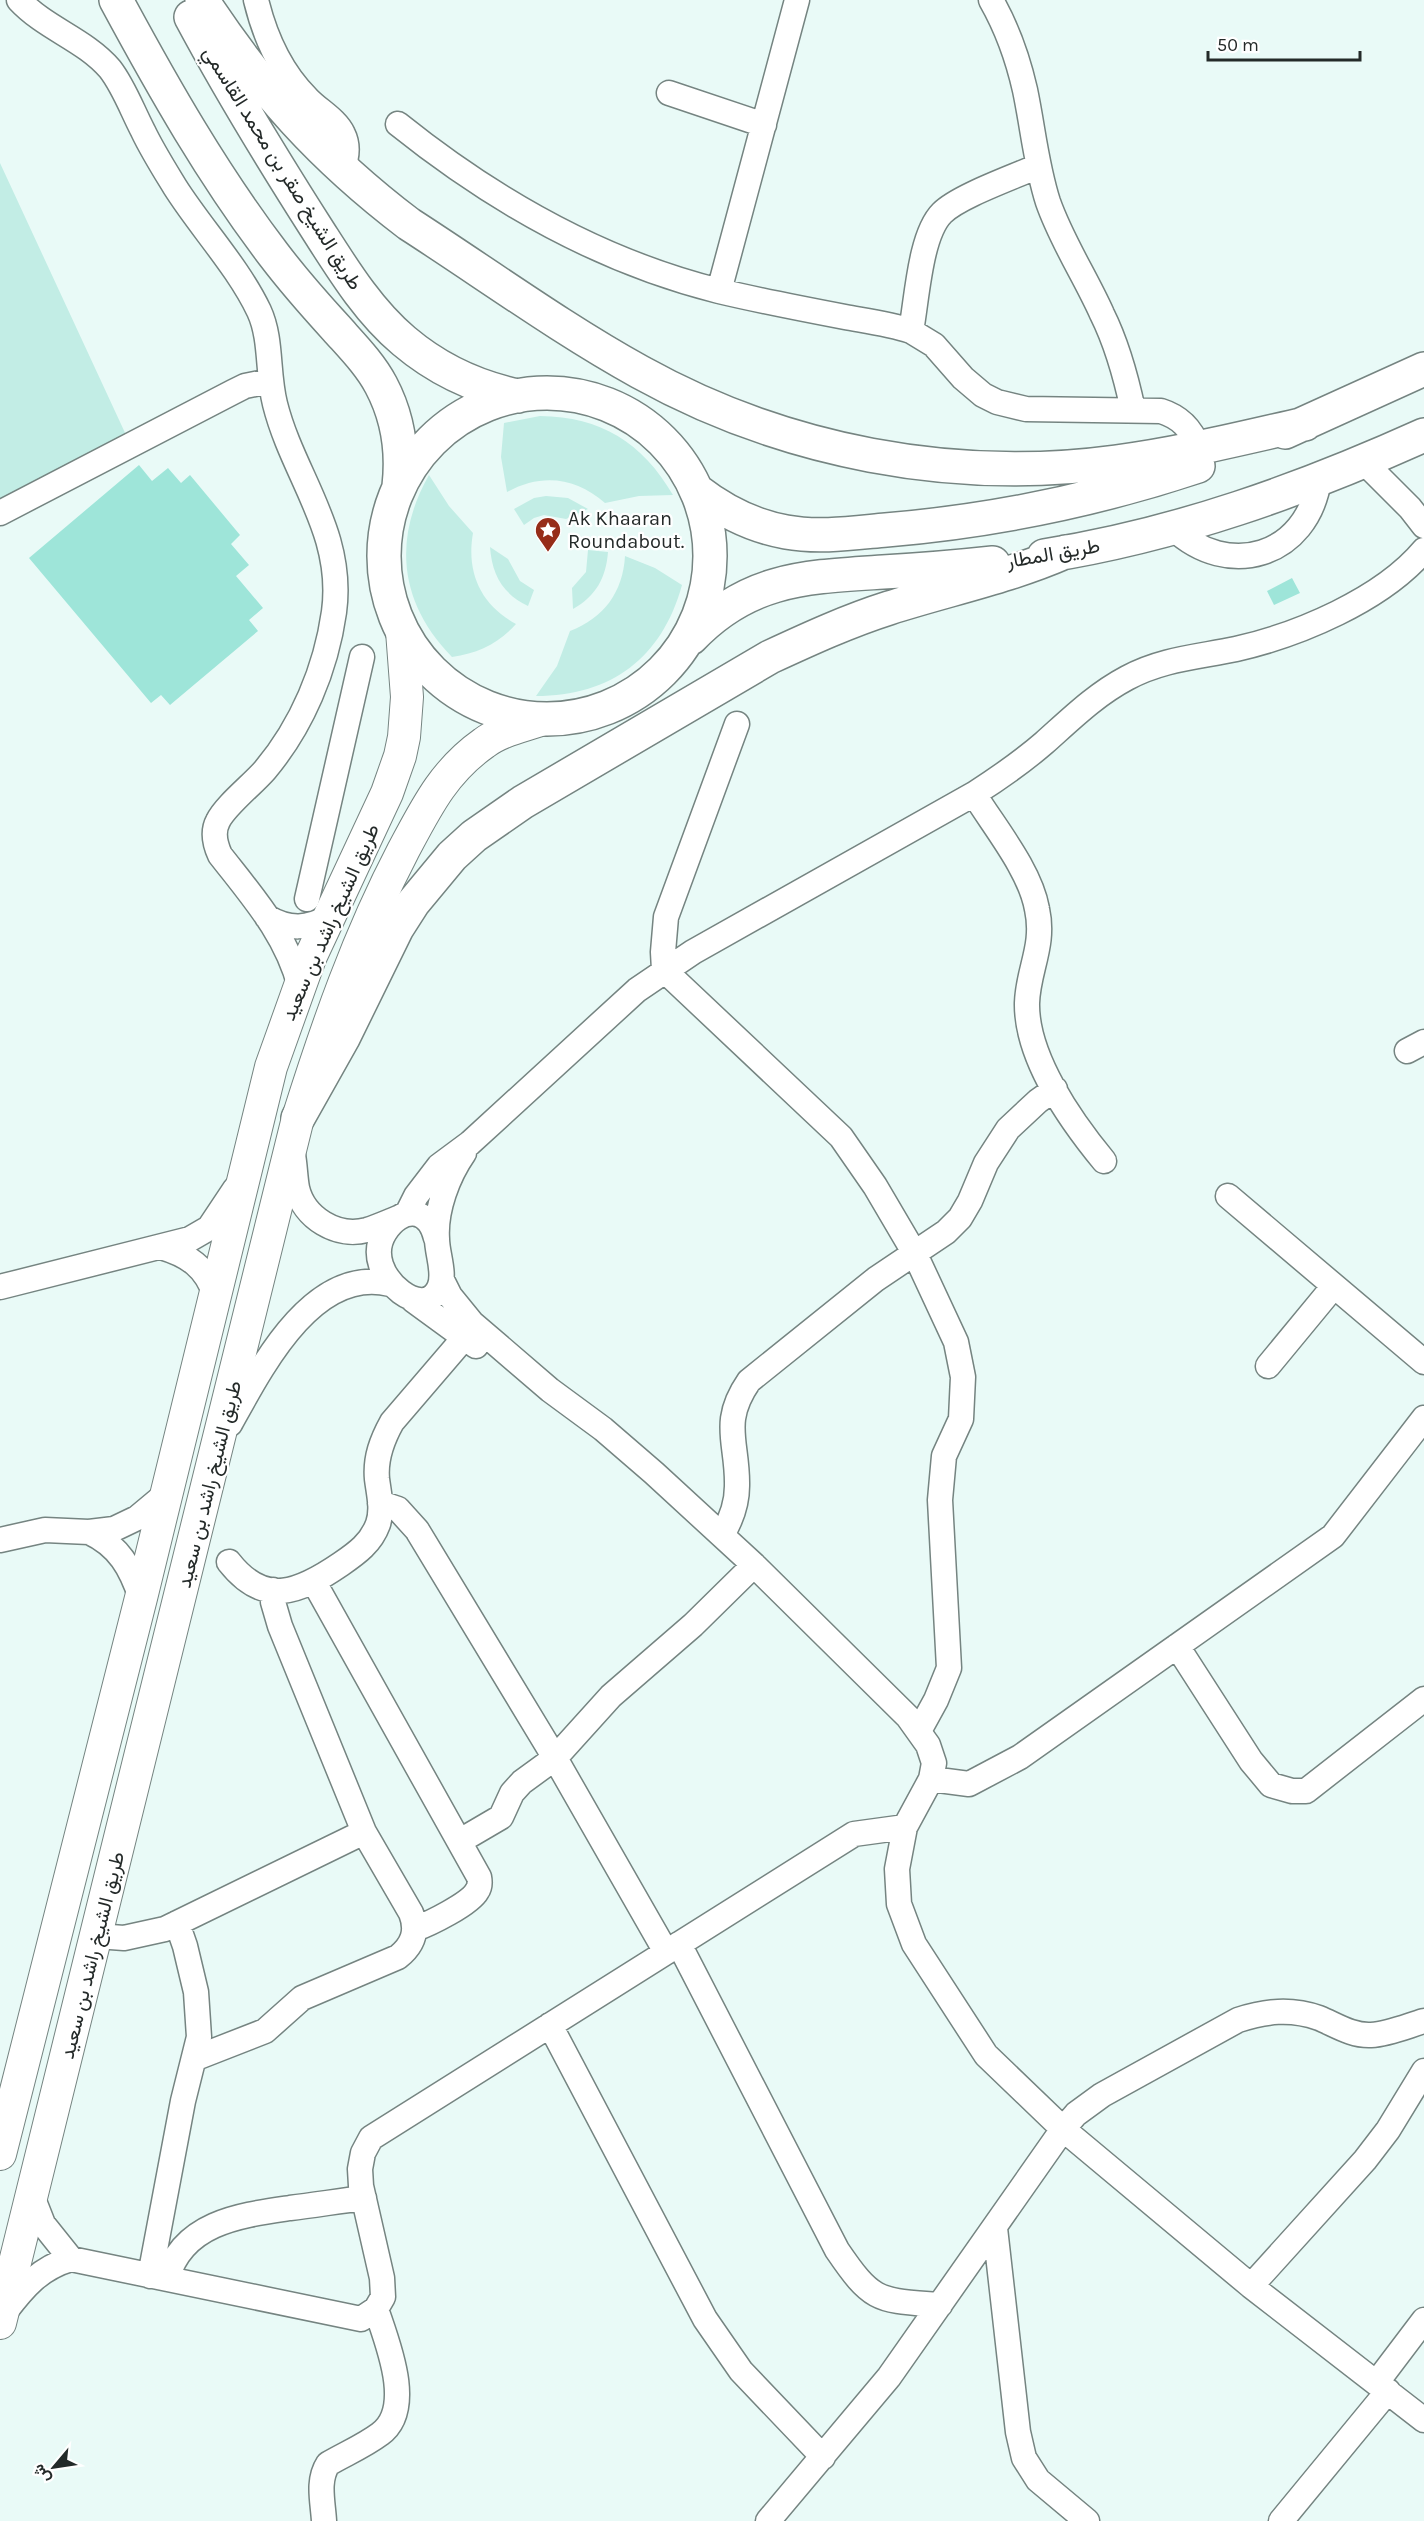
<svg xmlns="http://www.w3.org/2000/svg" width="1424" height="2521" font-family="Karla,Vazirmatn,sans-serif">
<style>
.green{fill:#c2ede5}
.building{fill:#9ee5d9}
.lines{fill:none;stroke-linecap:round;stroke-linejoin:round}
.minor-casing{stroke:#758481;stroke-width:27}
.major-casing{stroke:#758481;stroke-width:34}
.highway-casing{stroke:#758481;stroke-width:36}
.minor{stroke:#fff;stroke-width:24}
.major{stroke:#fff;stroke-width:32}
.highway{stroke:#fff;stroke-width:33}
.labels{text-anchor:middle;stroke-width:4.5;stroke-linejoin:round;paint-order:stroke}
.street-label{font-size:20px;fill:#242a29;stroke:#fff}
.poi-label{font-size:20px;fill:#242a29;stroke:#fff;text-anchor:start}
</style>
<rect width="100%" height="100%" fill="#e9faf7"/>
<!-- green -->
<path class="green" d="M0 163 133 450 0 507Z
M540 416C601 417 642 442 673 495L639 496 605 503C576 477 541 473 507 492L501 457 504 423Z
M429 475 449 506 473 533C466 573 481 605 516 624 498 644 478 653 452 657 400 604 392 540 429 475Z
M546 496 568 498 588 509 566 519 544 515 534 518 524 525 514 509 534 498Z
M490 547 508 559 520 581 534 590 528 606C503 594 492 575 490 547Z
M588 550 608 552C606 578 596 596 573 609L572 588 586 572Z
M625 556 655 568 682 585C662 658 611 696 536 696L557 666 570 631C604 618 623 592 625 556Z"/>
<!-- building -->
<path class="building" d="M139 465 152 481 168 468 181 483 190 475 240 535 231 544 249 565 236 576 263 608 249 620 258 631 170 705 161 695 151 703 29 558Z
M1292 578 1300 593 1274 605 1267 591Z"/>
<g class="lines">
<!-- minor casing -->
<g class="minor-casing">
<path id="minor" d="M19 0C46 29 84 39 110 69 124 87 132 110 143 131 152 150 164 169 175 187 201 228 238 267 259 311 272 339 267 373 275 404 293 476 345 532 334 612 326 669 302 726 265 770 253 784 225 806 218 821 212 832 215 844 220 855 252 896 287 935 300 987
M256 0C265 37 280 71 307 98 318 110 336 119 343 134 349 146 347 158 342 170
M991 0C1007 28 1018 59 1025 90 1033 128 1036 165 1048 202 1062 242 1085 276 1102 314 1117 344 1126 377 1133 410
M669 93 764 125
M398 124C494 201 599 261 719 291 761 301 803 309 845 317 867 321 890 324 911 331L934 345 963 378 983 395 997 402 1026 409 1161 411C1180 417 1191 428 1198 447
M719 291 797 0
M911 331C917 299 920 235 942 213 959 196 1014 177 1038 166
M1364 462 1410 508 1424 526
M0 513 233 392 245 386 270 381
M1173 528C1228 580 1307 557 1319 480
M737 724 666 917 663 952 664 970 841 1137 875 1186 915 1254 956 1342 963 1377 961 1419 944 1456 940 1500 949 1668 936 1700 919 1731
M974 794C995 828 1030 870 1037 909 1045 946 1028 969 1027 1003 1026 1057 1071 1121 1104 1161
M307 899 362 657
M267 917C289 930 308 929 329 917
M1407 1051 1424 1042
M293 1155C295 1166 295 1177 297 1188 304 1218 337 1238 367 1230 377 1227 388 1222 398 1218
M1228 1196 1424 1362
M407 1214 416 1196 439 1166 470 1143 637 990 693 952 974 794C999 778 1022 762 1044 743 1071 719 1095 695 1127 678 1162 659 1198 657 1236 649 1298 635 1382 600 1424 550
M436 1238C428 1206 401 1207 385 1232 371 1254 383 1278 401 1292 413 1301 431 1306 439 1288 446 1274 437 1254 437 1239 435 1210 448 1176 464 1153
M161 1247C188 1255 206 1267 215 1295
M442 1280 450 1296 472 1323 550 1390 603 1429 654 1473 754 1565 908 1717 928 1745 934 1763 931 1779 905 1827 897 1869 899 1904 914 1944 986 2055 1063 2129 1251 2286 1424 2420
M0 1287 190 1239 209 1228 235 1189
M413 1300 476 1346
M1268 1366 1334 1286
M230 1424C261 1368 313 1265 390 1284
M380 1503 398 1509 417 1530 555 1758 666 1952
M89 1532C119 1546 131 1568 141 1598
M722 1535C731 1520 737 1504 737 1486 738 1442 720 1423 749 1381L876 1279 946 1232 960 1218 970 1201 986 1163 1008 1129 1038 1101 1055 1089
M0 1540 45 1530 89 1532 114 1529 137 1518 167 1493
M229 1562C265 1608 300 1592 341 1564 357 1553 371 1543 378 1524 383 1509 379 1495 377 1479 375 1458 382 1440 392 1422L464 1338
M314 1582 479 1877C480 1882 480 1887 477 1891 470 1904 429 1924 415 1929
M1177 1646 1251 1761 1271 1785 1292 1791H1306L1424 1699
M931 1779 969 1784 1020 1757 1333 1536 1424 1418
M460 1841 501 1817 512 1793 522 1782 555 1758 611 1696 693 1625 754 1565
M97 1936 124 1938 165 1929 364 1832
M679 1944 837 2250C873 2303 878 2300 940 2305
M550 2025 705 2319 741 2371 823 2457
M196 2058 265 2031 302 1998 398 1957C413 1945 418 1931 411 1913L364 1832 280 1626 273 1602V1590
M32 2196 43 2224 71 2259
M995 2228 1018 2432 1024 2458 1038 2480 1087 2521
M150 2276 183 2101 199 2037 196 1992 185 1946 177 1923
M167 2279C182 2222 242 2215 290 2208 315 2205 339 2201 364 2198
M1251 2286 1365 2160 1388 2130 1424 2071
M5 2312C24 2287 40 2268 71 2259L361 2319 376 2309 383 2297 382 2278 361 2186 360 2169 363 2153 371 2138 854 1834 905 1827
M1377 2382 1424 2320
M324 2521C323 2502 317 2481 328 2464 345 2454 364 2446 380 2434 415 2409 387 2342 376 2309
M768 2521 889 2377 1063 2129 1076 2114 1102 2095 1238 2020C1265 2011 1291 2008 1319 2018 1336 2025 1352 2036 1371 2035 1389 2034 1407 2026 1424 2021
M1281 2521 1388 2391"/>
</g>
<!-- major casing -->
<g class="major-casing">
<path id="major" d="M0 2154 141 1598 271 1067 310 958 387 793 400 756 404 737 407 697 402 631
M0 2323 298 1118C327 1026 358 937 403 851 426 808 443 772 484 743 501 730 524 726 543 719"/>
</g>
<!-- highway casing -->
<g class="highway-casing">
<path id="highway" d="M116 0C164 89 213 175 274 255 293 280 315 305 336 328 352 346 370 364 381 385 398 417 403 451 399 486
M202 0C262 91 322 158 409 224 485 273 562 329 640 372 784 452 953 484 1116 462 1179 454 1242 438 1305 424
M191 17C230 90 273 160 317 229 342 268 368 311 404 341 437 369 475 387 518 396
M384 556a163 163 0 1 1 326 0a163 163 0 1 1-326 0Z
M1285 432 1424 369
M696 490C723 511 752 526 786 532 819 538 853 533 886 530 993 521 1096 500 1198 466
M1044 556C1177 535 1302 490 1424 435
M691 638C748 578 806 577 883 572 920 570 956 567 993 563
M298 1118 343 1038 397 928 413 903 452 856 474 836 523 802 770 657C809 639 848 621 889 608 948 589 1008 577 1065 552"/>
</g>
<!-- minor -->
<use href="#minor" class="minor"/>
<!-- major -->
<use href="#major" class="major"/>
<!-- highway -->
<use href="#highway" class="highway"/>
</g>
<!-- icons -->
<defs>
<g id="sight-pin" transform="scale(1.35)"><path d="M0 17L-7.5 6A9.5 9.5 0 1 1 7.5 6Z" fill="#962d19" stroke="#fff"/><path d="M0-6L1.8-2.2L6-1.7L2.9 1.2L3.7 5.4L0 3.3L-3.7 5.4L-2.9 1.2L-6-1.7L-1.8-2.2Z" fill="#fff"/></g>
</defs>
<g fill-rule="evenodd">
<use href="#sight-pin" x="548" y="530"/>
</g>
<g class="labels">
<!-- street labels -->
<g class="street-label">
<text transform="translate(283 168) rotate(58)" y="7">طريق الشيخ صقر بن محمد القاسمي</text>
<text transform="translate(1053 553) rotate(-10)" y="7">طريق المطار</text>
<text transform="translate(330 922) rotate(-66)" y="7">طريق الشيخ راشد بن سعيد</text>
<text transform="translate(209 1484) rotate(-76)" y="7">طريق الشيخ راشد بن سعيد</text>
<text transform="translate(92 1955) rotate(-76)" y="7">طريق الشيخ راشد بن سعيد</text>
</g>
<!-- poi labels -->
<g class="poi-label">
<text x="568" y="525">Ak Khaaran<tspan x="568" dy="23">Roundabout.</tspan></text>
</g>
</g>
<!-- north arrow -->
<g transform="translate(54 2467) rotate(241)" stroke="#ffffff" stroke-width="4.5" paint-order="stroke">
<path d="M0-4.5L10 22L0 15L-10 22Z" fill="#242a29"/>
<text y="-9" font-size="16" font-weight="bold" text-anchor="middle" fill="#242a29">ش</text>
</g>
<!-- scale -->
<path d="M1208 51v9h152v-9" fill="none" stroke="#242a29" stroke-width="3"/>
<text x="1217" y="51" font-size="18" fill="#242a29" stroke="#ffffff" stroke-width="4.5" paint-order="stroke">50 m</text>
</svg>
